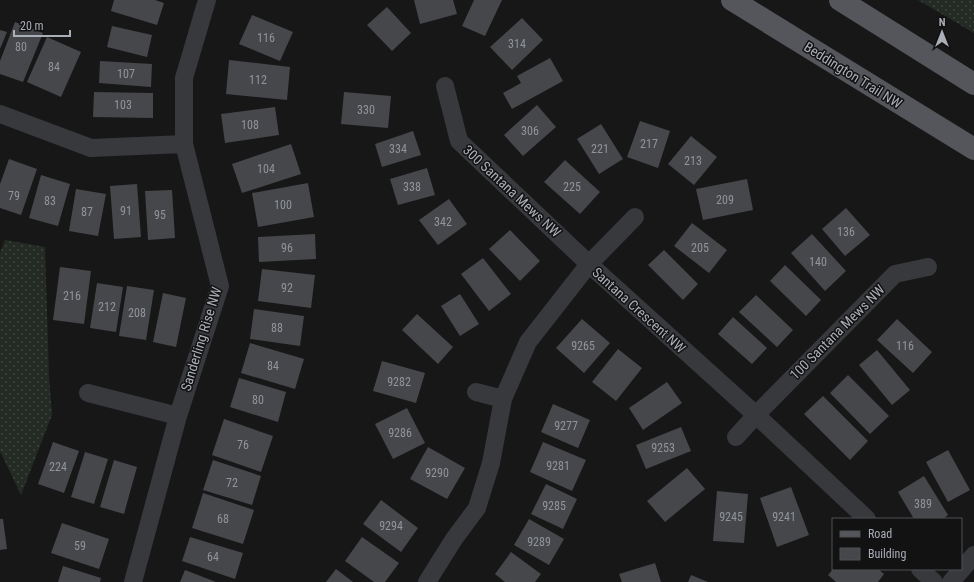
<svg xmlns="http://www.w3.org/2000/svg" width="974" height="582" font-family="'Roboto Condensed',sans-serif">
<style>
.grass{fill:url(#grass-dots)}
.building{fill:#46474b}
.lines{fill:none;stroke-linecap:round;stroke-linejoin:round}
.minor{stroke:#38393d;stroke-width:18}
.primary{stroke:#54565c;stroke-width:22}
.labels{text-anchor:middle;stroke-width:3;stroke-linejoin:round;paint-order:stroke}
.number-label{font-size:12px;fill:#91949c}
.street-label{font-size:14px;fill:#aaaeb7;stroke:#121213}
</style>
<defs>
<pattern id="grass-dots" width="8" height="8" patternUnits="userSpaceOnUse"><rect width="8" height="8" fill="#232b24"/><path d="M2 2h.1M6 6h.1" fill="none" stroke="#404742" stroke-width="1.8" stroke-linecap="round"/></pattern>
</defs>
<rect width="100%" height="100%" fill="#171718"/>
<!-- grass -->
<path class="grass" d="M918 0H974V33Z
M5 240 45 247 49 376 52 415 21 495 0 451V253Z"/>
<!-- building -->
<path class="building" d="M114 0H155L164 3 157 25 111 11Z
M414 0H453L457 14 420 24Z
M474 0H502L485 36 462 26Z
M387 7 411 33 392 51 367 25Z
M252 15 293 32 280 61 239 44Z
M522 18 543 40 512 70 490 47Z
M15 22 43 33 23 82 0 74V61Z
M112 26 152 35 147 57 107 47Z
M0 30 7 32 0 49Z
M47 37 81 52 61 97 27 82Z
M550 58 563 81 512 109 503 93 521 83 517 76Z
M229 60 290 67 287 100 226 94Z
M100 61 152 64 151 87 99 83Z
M94 92 153 93V118L93 117Z
M344 92 391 96 388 128 341 124Z
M537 105 556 127 523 156 504 135Z
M275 107 279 135 225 143 221 114Z
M640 121 670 131 658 168 627 157Z
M601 124 623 159 599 174 577 139Z
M413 131 421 155 382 167 375 144Z
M691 136 717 157 694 185 668 164Z
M291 144 301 174 242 193 232 164Z
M9 159 37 169 21 215 0 208V184Z
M565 160 600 192 580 214 544 182Z
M427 168 435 195 398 205 390 179Z
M41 175 70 184 58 226 29 218Z
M747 179 753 210 703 220 696 189Z
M308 183 314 217 258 227 252 193Z
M137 184 141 237 114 239 110 186Z
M76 189 106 194 98 236 69 231Z
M172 190 175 238 148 240 145 191Z
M449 199 467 224 438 245 419 220Z
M846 208 870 235 845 256 822 229Z
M692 223 727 250 709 273 674 246Z
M510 230 540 261 520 281 489 249Z
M315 234 316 259 259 262 258 237Z
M812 234 846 271 825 291 791 253Z
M664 250 698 284 683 300 648 265Z
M483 258 511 294 489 311 461 274Z
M785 265 821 300 806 316 770 281Z
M60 267 91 271 84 324 53 320Z
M262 269 315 275 311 308 258 301Z
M97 283 123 287 116 332 90 328Z
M127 286 154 290 146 340 119 336Z
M163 293 186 298 176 347 153 342Z
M460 294 479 324 460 336 441 306Z
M756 295 793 330 777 347 739 312Z
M254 309 304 316 300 346 250 339Z
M417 314 453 347 438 364 402 330Z
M733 317 767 348 752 364 718 334Z
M582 319 610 343 584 373 556 348Z
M897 319 932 352 913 373 877 340Z
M250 343 304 359 295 389 241 373Z
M618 349 642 368 616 401 592 382Z
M877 350 910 390 892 405 859 365Z
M382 361 425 373 416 403 373 391Z
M848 375 889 416 870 434 830 393Z
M239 378 286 392 278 422 230 407Z
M667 382 682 403 643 430 629 408Z
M823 396 868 441 850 460 804 414Z
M553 404 590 420 578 448 541 432Z
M407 408 425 443 393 459 375 424Z
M224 419 273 436 261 472 212 455Z
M681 427 691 451 646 469 636 445Z
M53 442 79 451 64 493 38 484Z
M543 442 586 460 572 491 530 472Z
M428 447 465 468 447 499 410 479Z
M948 450 970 490 948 502 926 462Z
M85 452 108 459 94 504 71 497Z
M114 460 137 467 124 514 100 507Z
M213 460 261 476 252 505 203 490Z
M687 468 705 489 665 522 647 501Z
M924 476 948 515 943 519H914L898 492Z
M546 484 577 499 563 529 531 514Z
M791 487 809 535 777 547 760 498Z
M717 491 748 494 744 543 713 541Z
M203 493 254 510 243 544 192 528Z
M381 500 418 528 401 552 363 524Z
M0 519H3L7 549 0 550Z
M529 519 564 539 549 565 514 545Z
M62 523 109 539 99 569 51 553Z
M190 537 243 553 235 579 182 561Z
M362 537 399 563 385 582H374L345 561Z
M511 552 541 574 535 582H505L495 574Z
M655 563 661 582H622L619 574Z
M63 566 101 578 100 582H58Z
M336 569 353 582H326Z
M833 569H878L884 574 878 582H836L828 575Z
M185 570 216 582H180Z
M691 575 708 582H688Z"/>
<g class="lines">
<!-- minor -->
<path class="minor" d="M445 86 459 141 589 264 635 217
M0 114 91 148 184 144
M476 392 503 399
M88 393 178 416
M736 437 756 415 895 274 928 267
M920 569 934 582
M133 582 178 416 220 286 184 144V78L207 0
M427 582 454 539 477 508 491 463 503 399 528 342 589 264 756 415 867 519
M951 582 974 555"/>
<!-- primary -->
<path class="primary" d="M732 0 974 149
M840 0 974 84"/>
</g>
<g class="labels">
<!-- number labels -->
<g class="number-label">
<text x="266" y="42">116</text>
<text x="517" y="48">314</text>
<text x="21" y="51">80</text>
<text x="54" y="71">84</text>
<text x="126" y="78">107</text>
<text x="258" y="84">112</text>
<text x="123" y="109">103</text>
<text x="366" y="114">330</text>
<text x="250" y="129">108</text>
<text x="530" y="135">306</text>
<text x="649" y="148">217</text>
<text x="398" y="153">334</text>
<text x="600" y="153">221</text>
<text x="693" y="165">213</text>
<text x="266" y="173">104</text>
<text x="412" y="191">338</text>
<text x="572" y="191">225</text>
<text x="14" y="200">79</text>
<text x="725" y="204">209</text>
<text x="50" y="205">83</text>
<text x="283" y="209">100</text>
<text x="126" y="215">91</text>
<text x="87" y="216">87</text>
<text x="160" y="219">95</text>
<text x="443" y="226">342</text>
<text x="846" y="236">136</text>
<text x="287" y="252">96</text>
<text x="700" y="252">205</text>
<text x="818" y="266">140</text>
<text x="287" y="292">92</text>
<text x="72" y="300">216</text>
<text x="107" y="311">212</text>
<text x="137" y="317">208</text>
<text x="277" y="332">88</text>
<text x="583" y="350">9265</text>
<text x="905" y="350">116</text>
<text x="273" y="370">84</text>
<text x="399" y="386">9282</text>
<text x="258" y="404">80</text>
<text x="566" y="430">9277</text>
<text x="400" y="437">9286</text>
<text x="243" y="449">76</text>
<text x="663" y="452">9253</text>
<text x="558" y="470">9281</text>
<text x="58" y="471">224</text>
<text x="437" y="477">9290</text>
<text x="232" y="487">72</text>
<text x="923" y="508">389</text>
<text x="554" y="510">9285</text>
<text x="731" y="521">9245</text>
<text x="784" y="521">9241</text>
<text x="223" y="523">68</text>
<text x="391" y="530">9294</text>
<text x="539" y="546">9289</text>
<text x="80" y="550">59</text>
<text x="213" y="561">64</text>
</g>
<!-- street labels -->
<g class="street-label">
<text transform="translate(853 75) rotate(32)" y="5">Beddington Trail NW</text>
<text transform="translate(512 191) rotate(43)" y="5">300 Santana Mews NW</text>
<text transform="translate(639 310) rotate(42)" y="5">Santana Crescent NW</text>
<text transform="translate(837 332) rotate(-45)" y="5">100 Santana Mews NW</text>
<text transform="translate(201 339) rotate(-73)" y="5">Sanderling Rise NW</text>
</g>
</g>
<!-- legend -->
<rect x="832" y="518" width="130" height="52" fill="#121213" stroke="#4f5055"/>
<rect x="840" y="531" width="20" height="6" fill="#54565c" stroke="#4f5055"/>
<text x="868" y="538" font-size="12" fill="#aaaeb7">Road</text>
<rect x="840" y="548" width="20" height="12" fill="#46474b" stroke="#4f5055"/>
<text x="868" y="558" font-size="12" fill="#aaaeb7">Building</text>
<!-- north arrow -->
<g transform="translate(942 32)" stroke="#121213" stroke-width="3" paint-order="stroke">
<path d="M0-3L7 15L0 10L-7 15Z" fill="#aaaeb7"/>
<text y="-6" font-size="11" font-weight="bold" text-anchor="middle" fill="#aaaeb7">N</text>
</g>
<!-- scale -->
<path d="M14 30v6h56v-6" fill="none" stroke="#aaaeb7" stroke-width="2"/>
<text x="20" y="30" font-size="12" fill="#aaaeb7" stroke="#121213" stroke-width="3" paint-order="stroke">20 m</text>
</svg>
